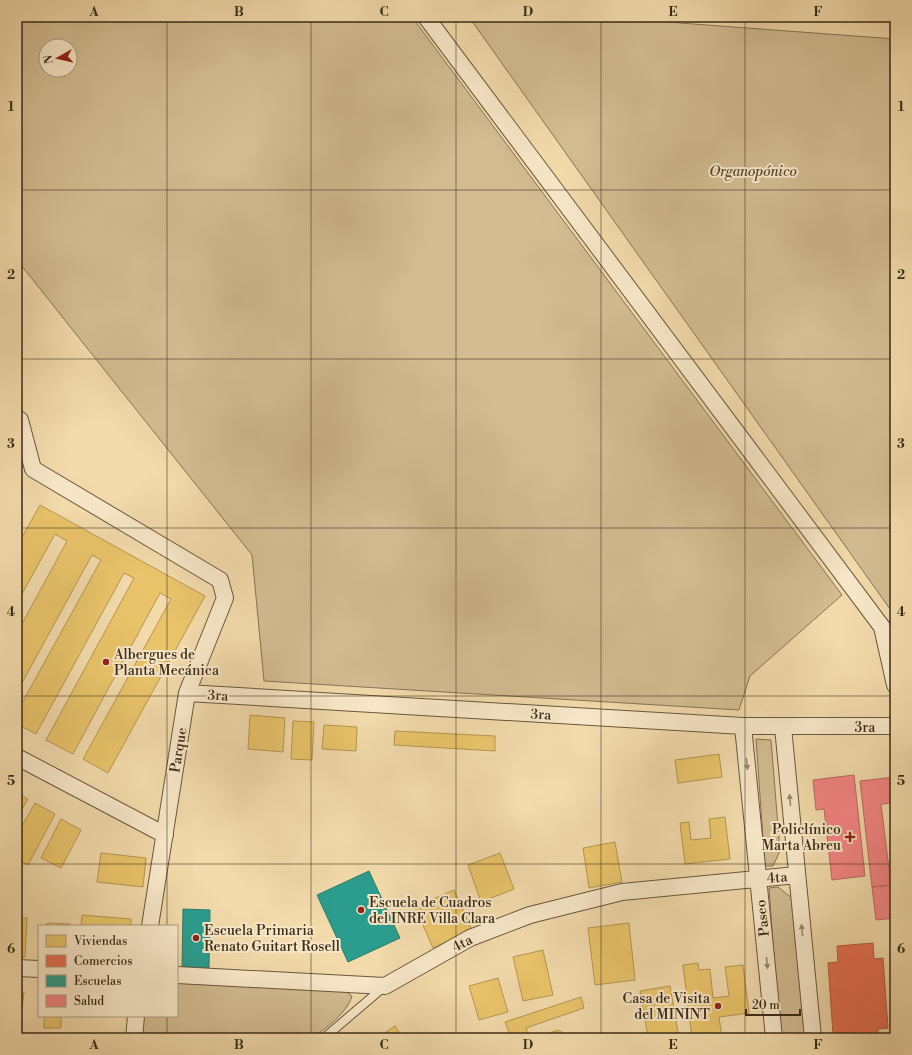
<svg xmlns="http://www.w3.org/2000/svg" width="912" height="1055" font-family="'Libre Bodoni',serif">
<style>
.green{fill:#d3bc92;stroke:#877454;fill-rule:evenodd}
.homes{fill:#e9c46a;stroke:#b59651}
.shops{fill:#e76f51;stroke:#b35b40}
.schools{fill:#2a9d8f;stroke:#2f7b6b}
.health{fill:#f28482;stroke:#bb6962}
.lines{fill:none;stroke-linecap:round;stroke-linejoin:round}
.lane-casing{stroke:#69573c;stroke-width:10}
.street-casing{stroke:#69573c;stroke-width:18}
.lane{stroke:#f7e7c8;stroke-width:8}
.street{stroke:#f7e7c8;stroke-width:16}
.oneway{fill:#998970}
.grid{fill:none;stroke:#3b2b17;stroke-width:1;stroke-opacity:0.55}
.poi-dot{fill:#8f2418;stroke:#f7e7c8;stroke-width:1.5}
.labels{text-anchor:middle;stroke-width:4;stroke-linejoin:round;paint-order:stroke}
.park-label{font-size:14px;font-style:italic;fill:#594830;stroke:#f7e7c8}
.poi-label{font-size:14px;fill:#3b2b17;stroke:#f7e7c8;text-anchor:start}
.street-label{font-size:14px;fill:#3b2b17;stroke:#f7e7c8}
.neatline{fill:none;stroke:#3b2b17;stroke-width:1.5}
.grid-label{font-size:13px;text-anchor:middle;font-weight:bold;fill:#3b2b17}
</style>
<rect width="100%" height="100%" fill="#f2daab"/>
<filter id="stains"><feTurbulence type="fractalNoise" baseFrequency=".005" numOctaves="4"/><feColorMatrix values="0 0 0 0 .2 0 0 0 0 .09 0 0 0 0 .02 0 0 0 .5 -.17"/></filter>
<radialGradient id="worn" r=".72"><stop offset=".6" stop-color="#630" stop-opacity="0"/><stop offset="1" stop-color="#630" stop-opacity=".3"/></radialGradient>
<!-- green -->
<path class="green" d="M17 17H412L842 595 750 676 739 710 264 681 252 555 17 260ZM46 46H70V70H46Z
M469 17H635L680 23 895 39V609H890Z
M756 739 771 740 780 851 773 866H765Z
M778 887 793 899 806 1038H780L769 888Z
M177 979 345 991 352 996C348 1012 325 1029 312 1038H140L143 1016H177Z"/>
<!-- homes -->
<path class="homes" d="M40 505 205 596 108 773 83 759 171 599 160 593 73 754 46 740 134 578 124 573 36 734 17 724V712L101 560 92 555 17 692V633L67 541 55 534 17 603V546Z
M250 715 285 718 283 752 248 749Z
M293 721 314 722 312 760 291 759Z
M324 725 357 727 356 751 322 749Z
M395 731 495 736V751L394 745Z
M719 754 722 777 678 783 675 760Z
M17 793 28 799 17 818Z
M35 803 55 814 28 865 17 859V835Z
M725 817 730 859 685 864 680 823 689 822 691 840 711 838 709 819Z
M61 819 81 830 61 868 41 858Z
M615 842 622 882 589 888 583 848Z
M101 853 146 858 143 887 97 882Z
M500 853 514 889 481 902 468 865Z
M454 890 472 930 433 948 415 907Z
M82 915 131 919V926H81Z
M17 918H27L25 957H17Z
M47 923 70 924V926H47Z
M629 923 635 980 595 985 588 928Z
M543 950 553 995 523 1001 513 957Z
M698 963 699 970 710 969 713 998 729 996 725 967 743 965 749 1013 719 1017 722 1038H692L683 965Z
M498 978 508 1012 479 1020 469 986Z
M670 986 679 1038H648L640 991Z
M17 992H24L20 1027H17Z
M581 997 584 1008 526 1028 529 1038H511L505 1022Z
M44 1016H61V1028H44Z
M395 1026 403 1038H377Z
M558 1030 568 1036 569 1038H545L547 1034Z"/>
<!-- shops -->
<path class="shops" d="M873 943 874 959 883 958 888 1028 878 1029V1038H845L844 1033 833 1034 828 963 838 962 837 946Z"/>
<!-- schools -->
<path class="schools" d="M369 871 400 938 348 962 317 895Z
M183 909 210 910 209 968 182 967Z"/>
<!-- health -->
<path class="health" d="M854 775 865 876 832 880 824 809 816 810 813 780Z
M895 777V803L881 804 891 885 872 887 860 781Z
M891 885H895V918L876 920 872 887Z"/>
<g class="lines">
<!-- lane casing -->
<g class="lane-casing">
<path id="lane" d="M324 1038 385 986"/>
</g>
<!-- street casing -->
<g class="street-casing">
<path id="street" d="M426 17 882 627 895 685
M17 418 20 420 33 469 220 580 225 598 187 693 150 926
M187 693 743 726H895
M743 726 774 1038
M783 727 813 1038
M17 757 165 835
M17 968 39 969
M177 975 385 986 470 938 530 915 622 892 797 875
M134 1038 136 1016"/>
</g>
<!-- lane -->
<use href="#lane" class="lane"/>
<!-- street -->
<use href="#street" class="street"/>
</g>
<!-- one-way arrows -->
<defs><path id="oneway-solid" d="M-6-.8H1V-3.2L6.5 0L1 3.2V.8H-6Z"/></defs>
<g class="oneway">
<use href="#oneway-solid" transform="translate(747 764) rotate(84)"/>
<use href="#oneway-solid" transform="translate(790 800) rotate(-95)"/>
<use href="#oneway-solid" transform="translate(802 930) rotate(-96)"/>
<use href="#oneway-solid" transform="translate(767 963) rotate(84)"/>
</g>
<!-- grid -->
<path class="grid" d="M167 17V926M311 17V1038M456 17V1038M601 17V1038M745 17V1038M17 190H895M17 359H895M17 528H895M17 696H895M17 864H895M167 1016V1038"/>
<!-- markers -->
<g class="poi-dot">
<circle cx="106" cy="662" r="4"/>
<path d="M848 831h4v4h4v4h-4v4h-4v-4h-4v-4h4z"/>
<circle cx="361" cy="910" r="4"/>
<circle cx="196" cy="938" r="4"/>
<circle cx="718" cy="1006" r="4"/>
</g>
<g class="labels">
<!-- park labels -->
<g class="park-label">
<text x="753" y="176">Organopónico</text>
</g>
<!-- poi labels -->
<g class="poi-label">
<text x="114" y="659">Albergues de<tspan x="114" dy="16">Planta Mecánica</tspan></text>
<text x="841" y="834" text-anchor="end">Policlínico<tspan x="841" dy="16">Marta Abreu</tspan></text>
<text x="369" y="907">Escuela de Cuadros<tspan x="369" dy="16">del INRE Villa Clara</tspan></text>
<text x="204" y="935">Escuela Primaria<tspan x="204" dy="16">Renato Guitart Rosell</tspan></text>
<text x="710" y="1003" text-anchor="end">Casa de Visita<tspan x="710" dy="16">del MININT</tspan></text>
</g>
<!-- street labels -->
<g class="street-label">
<text transform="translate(218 695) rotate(3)" y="5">3ra</text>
<text transform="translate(541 714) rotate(3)" y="5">3ra</text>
<text x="865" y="732">3ra</text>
<text transform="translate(178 750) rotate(-81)" y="5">Parque</text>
<text transform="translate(777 877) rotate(-5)" y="5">4ta</text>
<text transform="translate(762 918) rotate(-96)" y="5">Paseo</text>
<text transform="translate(462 943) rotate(-28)" y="5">4ta</text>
</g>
</g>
<!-- margin -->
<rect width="912" height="1055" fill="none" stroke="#f2daab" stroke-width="44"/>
<!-- legend -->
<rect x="38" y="925" width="140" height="92" fill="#f7e7c8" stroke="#ac9c81"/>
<rect x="46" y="935" width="20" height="12" fill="#e9c46a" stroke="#ac9c81"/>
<text x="74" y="945" font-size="12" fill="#3b2b17">Viviendas</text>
<rect x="46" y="955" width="20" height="12" fill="#e76f51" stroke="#ac9c81"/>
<text x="74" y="965" font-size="12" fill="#3b2b17">Comercios</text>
<rect x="46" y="975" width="20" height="12" fill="#2a9d8f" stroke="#ac9c81"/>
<text x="74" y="985" font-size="12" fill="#3b2b17">Escuelas</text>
<rect x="46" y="995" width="20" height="12" fill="#f28482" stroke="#ac9c81"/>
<text x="74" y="1005" font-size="12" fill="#3b2b17">Salud</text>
<!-- north arrow -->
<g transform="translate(58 58) rotate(262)"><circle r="19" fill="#f7e7c8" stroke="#ac9c81"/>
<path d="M0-3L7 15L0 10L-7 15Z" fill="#8f2418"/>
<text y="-6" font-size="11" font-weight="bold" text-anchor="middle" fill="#3b2b17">N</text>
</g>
<!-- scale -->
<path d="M746 1009v6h54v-6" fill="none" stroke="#3b2b17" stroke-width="2"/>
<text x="752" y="1009" font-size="12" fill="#3b2b17" stroke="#f7e7c8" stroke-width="3" paint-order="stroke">20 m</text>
<rect x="22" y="22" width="868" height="1011" class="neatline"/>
<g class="grid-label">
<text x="94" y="16">A</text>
<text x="239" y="16">B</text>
<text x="384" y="16">C</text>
<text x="528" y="16">D</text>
<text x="673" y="16">E</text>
<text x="818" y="16">F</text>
<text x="11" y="111">1</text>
<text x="901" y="111">1</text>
<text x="11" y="279">2</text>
<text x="901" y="279">2</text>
<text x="11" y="448">3</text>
<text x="901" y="448">3</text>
<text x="11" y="616">4</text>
<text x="901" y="616">4</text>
<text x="11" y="785">5</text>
<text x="901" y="785">5</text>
<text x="11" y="953">6</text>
<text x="901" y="953">6</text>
<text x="94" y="1049">A</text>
<text x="239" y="1049">B</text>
<text x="384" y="1049">C</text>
<text x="528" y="1049">D</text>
<text x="673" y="1049">E</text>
<text x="818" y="1049">F</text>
</g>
<rect width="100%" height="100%" filter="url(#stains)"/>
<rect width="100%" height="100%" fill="url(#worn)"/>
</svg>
